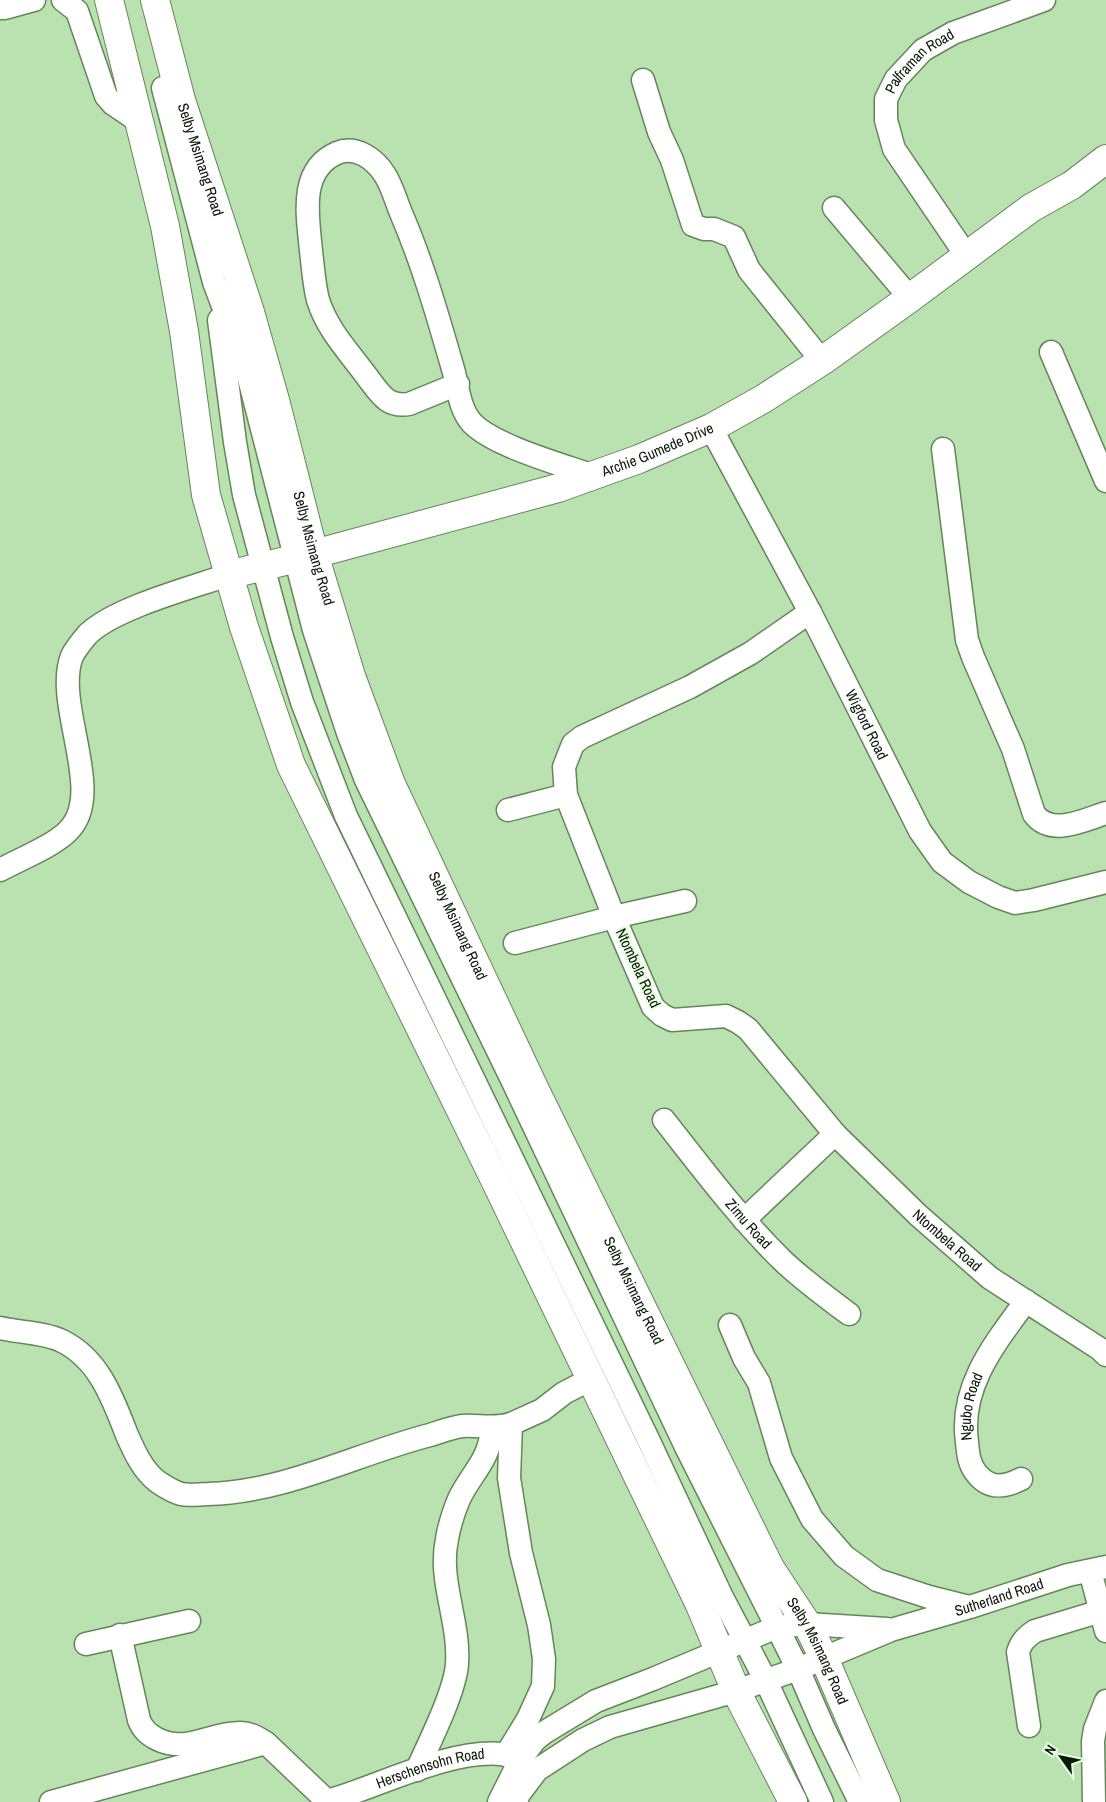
<svg xmlns="http://www.w3.org/2000/svg" width="1106" height="1802" font-family="'Archivo Narrow',sans-serif">
<style>
.lines{fill:none;stroke-linecap:round;stroke-linejoin:round}
.minor-casing{stroke:#638759;stroke-width:25}
.major-casing{stroke:#638759;stroke-width:30}
.minor{stroke:#fff;stroke-width:22}
.major{stroke:#fff;stroke-width:28}
.labels{text-anchor:middle;stroke-width:5;stroke-linejoin:round;paint-order:stroke}
.street-label{font-size:15px;fill:#0a1907;stroke:#e8fde3}
</style>
<rect width="100%" height="100%" fill="#bae2b0"/>
<g class="lines">
<!-- minor casing -->
<g class="minor-casing">
<g id="minor">
<path d="M63 0 77 11 106 96 113 104 138 121"/>
<path d="M0 8H5L34 0"/>
<path d="M643 80 659 132 672 160 693 225 704 229H714L734 237 749 270 822 361"/>
<path d="M163 88 214 282 246 367 314 630 348 733 366 780 513 1082 686 1447 798 1669 824 1729 860 1802"/>
<path d="M834 208 910 298"/>
<path id="s1" d="M966 255 894 149 886 120V99L896 79 923 50 953 33 1044 0"/>
<path d="M219 320 235 442 244 495 282 637 302 702 346 816 647 1437 721 1595 766 1681 822 1802"/>
<path d="M1051 352 1106 481"/>
<path d="M458 384 409 404C402 405 394 405 387 400 379 394 372 383 365 374 348 351 327 329 318 300 314 285 313 267 311 251 308 217 298 170 337 153 356 145 375 159 385 175 392 186 396 201 401 213 423 264 438 317 453 369 458 386 459 409 472 423 494 446 563 465 594 476"/>
<path id="s2" d="M711 428 810 612 920 831 942 862 969 882 998 897 1015 903 1034 900 1106 882"/>
<path d="M943 449 967 640 973 657 1013 749 1034 814C1051 837 1084 820 1106 813"/>
<path id="s3" d="M810 612 751 653 690 687 582 737 573 744 564 767 566 795 614 917 653 1007 662 1015 672 1020 726 1016 738 1022 748 1029 835 1134 918 1215 990 1278 1100 1349 1106 1355"/>
<path d="M508 810 566 795"/>
<path d="M0 870C20 859 54 846 69 830 106 792 53 704 72 656 76 648 83 640 88 634 115 608 190 588 228 575"/>
<path d="M515 943 614 917 685 901"/>
<path id="s4" d="M664 1120C702 1168 739 1218 783 1261 803 1280 826 1297 849 1314"/>
<path d="M744 1220 835 1134"/>
<path d="M730 1325 744 1358 759 1383 781 1458 812 1519 844 1556 877 1580 929 1597 969 1607"/>
<path d="M0 1328C21 1333 43 1332 62 1341 99 1359 113 1399 127 1435 134 1451 143 1471 158 1482 164 1486 174 1492 181 1494 189 1496 200 1494 208 1494 286 1492 356 1454 430 1435 440 1432 452 1427 463 1426 480 1425 494 1429 511 1424"/>
<path id="s5" d="M1021 1479C1005 1487 990 1490 977 1474 969 1465 968 1454 967 1442 959 1387 995 1343 1026 1301"/>
<path d="M1090 1571 1106 1631"/>
<path d="M120 1635 139 1720C143 1730 148 1734 157 1739 187 1754 211 1732 241 1733 250 1733 258 1738 266 1743L327 1801"/>
<path d="M86 1644 189 1621"/>
<path d="M1029 1726 1018 1652C1021 1642 1026 1637 1035 1631L1101 1611"/>
<path d="M506 1755 528 1719 543 1686 544 1659 539 1625 521 1553 509 1478 511 1424 542 1410 564 1393 591 1379"/>
<path d="M417 1770C429 1743 455 1692 457 1664 460 1621 438 1581 447 1539 449 1527 454 1511 459 1499 472 1472 490 1460 492 1428"/>
<path d="M51 1802 266 1743"/>
<path id="s6" d="M324 1802C376 1788 448 1749 501 1754 507 1755 513 1757 519 1759"/>
<path d="M499 1802 520 1760 535 1740 545 1732 596 1701 653 1679 777 1627 807 1624 887 1629"/>
<path id="s7" d="M516 1802 519 1794 537 1770 583 1740 610 1727 736 1691 798 1669 891 1630 970 1607 1068 1575 1106 1567"/>
<path d="M1094 1802 1093 1741 1095 1729 1106 1701"/>
</g>
</g>
<!-- major casing -->
<g class="major-casing">
<g id="major">
<path d="M109 0 165 226 184 331 206 495 244 627 291 765 493 1176 700 1605 736 1691 793 1802"/>
<path id="s8" d="M155 0 181 100 250 312 275 400 314 554 351 676 391 784 535 1090 770 1568 807 1624 824 1658 886 1802"/>
<path id="s9" d="M228 575 314 554 558 488 639 459 711 428 763 399 822 361 910 298 1031 208 1072 185 1106 159"/>
</g>
</g>
<!-- minor -->
<use href="#minor" class="minor"/>
<!-- major -->
<use href="#major" class="major"/>
</g>
<g class="labels">
<!-- street labels -->
<g class="street-label">
<text dy="5" stroke="none"><textPath href="#s1" startOffset="231">Palframan Road</textPath></text>
<text dy="5" stroke="none"><textPath href="#s8" startOffset="166">Selby Msimang Road</textPath></text>
<text dy="5" stroke="none"><textPath href="#s9" startOffset="448">Archie Gumede Drive</textPath></text>
<text dy="5" stroke="none"><textPath href="#s8" startOffset="571">Selby Msimang Road</textPath></text>
<text dy="5" stroke="none"><textPath href="#s2" startOffset="335">Wigford Road</textPath></text>
<text dy="5" stroke="none"><textPath href="#s8" startOffset="976">Selby Msimang Road</textPath></text>
<text transform="translate(638 968) rotate(65)" y="5">Ntombela Road</text>
<text dy="5" stroke="none"><textPath href="#s4" startOffset="134">Zimu Road</textPath></text>
<text dy="5" stroke="none"><textPath href="#s3" startOffset="948">Ntombela Road</textPath></text>
<text dy="5" stroke="none"><textPath href="#s8" startOffset="1381">Selby Msimang Road</textPath></text>
<text dy="5" stroke="none"><textPath href="#s5" startOffset="119">Ngubo Road</textPath></text>
<text dy="5" stroke="none"><textPath href="#s7" startOffset="534">Sutherland Road</textPath></text>
<text dy="5" stroke="none"><textPath href="#s8" startOffset="1786">Selby Msimang Road</textPath></text>
<text dy="5" stroke="none"><textPath href="#s6" startOffset="112">Herschensohn Road</textPath></text>
</g>
</g>
<!-- north arrow -->
<g transform="translate(1061 1757) rotate(303)" stroke="#e8fde3" stroke-width="4" paint-order="stroke">
<path d="M0-4L9 19L0 12L-9 19Z" fill="#0a1907"/>
<text y="-8" font-size="14" font-weight="bold" text-anchor="middle" fill="#0a1907">N</text>
</g>
</svg>
